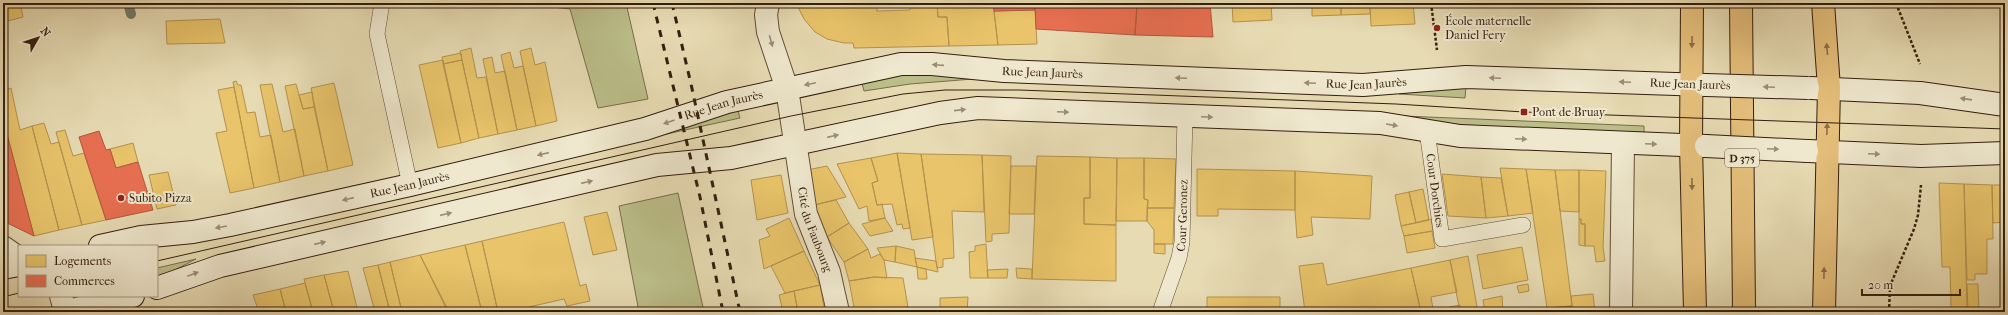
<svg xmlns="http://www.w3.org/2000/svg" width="2008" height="315" font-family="'IM FELL French Canon',serif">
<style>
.green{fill:#bbbe89;stroke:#786e4c}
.homes{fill:#e9c46a;stroke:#b3924e}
.shops{fill:#e76f51;stroke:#b2573d}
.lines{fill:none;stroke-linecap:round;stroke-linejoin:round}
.stream{stroke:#707c6c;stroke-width:10}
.service-casing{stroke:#624d37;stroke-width:16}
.minor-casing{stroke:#624d37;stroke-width:24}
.tertiary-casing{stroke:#624d37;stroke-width:24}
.secondary-casing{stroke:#351e0e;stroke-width:24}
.primary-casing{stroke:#351e0e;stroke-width:24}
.path{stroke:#351e0e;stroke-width:2.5;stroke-dasharray:3 2;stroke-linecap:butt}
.service{stroke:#efe8ce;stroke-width:15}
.minor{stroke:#efe8ce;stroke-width:22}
.tertiary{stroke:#efe8ce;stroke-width:22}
.secondary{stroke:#efe8ce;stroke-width:22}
.primary{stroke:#e4be7a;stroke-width:22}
.tram{stroke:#351e0e;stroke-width:1}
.rail{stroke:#351e0e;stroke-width:3;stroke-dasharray:7 7;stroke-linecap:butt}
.secondary-bridge-casing{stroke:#351e0e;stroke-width:24;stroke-linecap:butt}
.secondary-bridge{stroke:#efe8ce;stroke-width:22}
.oneway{fill:#9b8d78}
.oneway2{fill:#8c6e44}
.poi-dot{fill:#8f2418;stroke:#efe8ce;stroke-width:1.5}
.labels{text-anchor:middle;stroke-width:4;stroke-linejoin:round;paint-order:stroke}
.shield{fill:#efe8ce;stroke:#6d5b48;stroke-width:1}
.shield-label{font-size:11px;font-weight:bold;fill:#351e0e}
.poi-label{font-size:12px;fill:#351e0e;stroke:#efe8ce;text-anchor:start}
.street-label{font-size:12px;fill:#351e0e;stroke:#efe8ce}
</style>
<rect width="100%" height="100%" fill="#e7dbb3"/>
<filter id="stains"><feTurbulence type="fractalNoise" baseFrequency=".005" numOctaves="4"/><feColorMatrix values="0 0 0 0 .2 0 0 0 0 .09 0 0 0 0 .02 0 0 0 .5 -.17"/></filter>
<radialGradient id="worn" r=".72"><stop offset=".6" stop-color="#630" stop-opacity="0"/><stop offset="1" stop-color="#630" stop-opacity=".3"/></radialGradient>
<!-- green -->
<path class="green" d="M535 3H626L648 99 598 108 570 9 536 5Z
M905 73 953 75 973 79 910 84 864 91 861 80Z
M1466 86 1465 98 1399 94 1428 89Z
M737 107 740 118 662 135 704 118Z
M1404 116 1644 126V133L1456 125Z
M678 193 704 312H639L619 206Z
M196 259 157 279V268Z"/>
<!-- homes -->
<path class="homes" d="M3 3H20L23 17 4 22Z
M796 3H877V11L910 10V3H937L938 17H947L949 46 854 48 853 43H844L827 39 815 32 804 19Z
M937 3H993L998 45 949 46 947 17H938Z
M1232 3H1271L1272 20 1233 22Z
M1312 3H1341V15L1312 16Z
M1341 3H1370V14L1341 15Z
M1370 3H1413L1415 24 1371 26Z
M1035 10 1037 44 998 45 994 11Z
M220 19 225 43 167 44 166 21Z
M471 48 477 78 486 77 498 134 479 138 460 51Z
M531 48 535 65 545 62 557 121 536 126 520 51Z
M510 52 514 68 523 66 536 126 517 130 501 55Z
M461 53 462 60 443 64 442 57Z
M492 57 495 73 505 71 517 130 498 134 483 59Z
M443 60 461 143 438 148 419 65Z
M462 60 479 138 461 143 443 64Z
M236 81 238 85H241L247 113 255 112 260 137 271 135 280 182 254 188 234 87 233 82Z
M334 83 353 165 328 171 311 88Z
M272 84 283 132 295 129 304 176 280 182 260 85Z
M296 84 303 109 314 107 328 171 304 176 285 86Z
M234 87 254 188 230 193 216 133 227 131 218 90Z
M11 88 20 130 32 126 59 230 34 236 3 119V91Z
M312 92 314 107 303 109 299 95Z
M44 123 51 144 59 142 82 225 59 230 32 126Z
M65 130 73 156 84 153 106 220 82 225 56 132Z
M133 143 138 162 116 168 110 149Z
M897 153 910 228 903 229 902 224 897 225 892 204 877 205 872 183 878 181 871 158Z
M897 153 921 154 933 237 912 240Z
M921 154 982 155 984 212 952 211 954 258 943 259V267L937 268Z
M982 155 1011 156 1009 233 992 234V241L986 242Z
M1037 156 1090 157V198H1084V224L1116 225V281L1032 279Z
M1090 157 1117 158 1116 225 1084 224V198H1090Z
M871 158 878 181 872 183 877 205 882 204 885 218 869 221 867 206 859 209 837 164Z
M1117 158H1144V199L1148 200 1147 221H1116Z
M1144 158 1176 159 1174 208H1147L1148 200 1144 199Z
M827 166 846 197 810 206 802 171Z
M1011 166H1036L1034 214H1009Z
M1500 168 1526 169 1533 213 1508 216Z
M1197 169 1295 171V210L1218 209V216H1197Z
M1526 169 1555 170 1572 306 1547 308Z
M1555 170H1579V212L1560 211Z
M1579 170 1606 171 1603 247 1605 261 1596 262 1594 246H1585V224H1581V219H1579Z
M1295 171 1372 176 1370 219 1311 217 1313 235 1297 238 1295 210Z
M168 172 176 205 157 209 149 175Z
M1442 174 1481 177 1486 218 1448 216Z
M781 175 788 213 757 220 751 180Z
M1481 177 1501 178 1508 216 1486 218Z
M1939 183 1964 184 1967 309H1951L1950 267H1942Z
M1964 184 1992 185 1993 239H1987V274H1975V280H1967Z
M1992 185H2005V222L1993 223Z
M1423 189 1429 220 1416 223 1409 192Z
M1409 192 1416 223 1401 226 1395 195Z
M836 200 849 223 827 237 810 206Z
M1147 208H1174L1173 244H1154V230L1147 221Z
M607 212 617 250 593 255 584 217Z
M789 218 804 251 764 269 759 240 770 236 766 229Z
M885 218 893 231 870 236 862 224Z
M1431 219 1433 231 1404 236 1401 226Z
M1579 219H1581V224H1585V246L1579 245Z
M564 222 580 286 586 284 590 301 567 306 564 299 529 307 530 312H498L482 241Z
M849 223 868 249 844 262 827 237Z
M1432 231 1435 248 1407 253 1404 236Z
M482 241 498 312H482L465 245Z
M986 244 988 278H970L969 252 975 251V246Z
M1154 244H1165V254L1154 253Z
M465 245 482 312H448L420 255Z
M896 246 914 250 917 267 895 262Z
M896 246 895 262 884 260 877 248Z
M1522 247 1528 280 1483 289 1477 255Z
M868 249 871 258 880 254 884 260 887 278 874 277 849 281 844 262Z
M804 251 820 285 785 293 771 266Z
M420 255 447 308 431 312H402L390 262Z
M1468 256 1478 312H1460L1450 260Z
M915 258 936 261 938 272 917 267Z
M1450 260 1457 292 1431 297 1433 309 1421 312 1411 268Z
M390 262 402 312H390L378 265Z
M1323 263 1327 285 1411 268 1421 312H1305L1299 266Z
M378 265 390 312H375L363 268Z
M917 267 926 269 927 279H918Z
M1016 268 1032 269V279L1017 278Z
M1008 269 1007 278H988L987 270Z
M348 271 358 312H334L324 275Z
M324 275 334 312H313L304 279Z
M874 277 903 278 908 307 879 312H855L849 281Z
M305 283 313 312H286L280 289Z
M1528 284 1529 291 1519 293 1517 286Z
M1967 284H1978L1979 312H1968Z
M820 285 825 312H798L794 291Z
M280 289 286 312H259L253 295Z
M794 291 798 312H783L779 295Z
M1593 294 1595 312H1573L1571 296Z
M1502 296 1503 312H1485L1483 300Z
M968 297 967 312H940V298Z
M1207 297H1280V312H1207Z
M1460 305V312H1450L1449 307Z
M1572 306 1573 312H1558L1557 307Z"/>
<!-- shops -->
<path class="shops" d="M993 3H1035V10L994 11Z
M1035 3H1137L1135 35 1036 29Z
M1166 3H1210L1213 37 1135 35 1137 5H1166Z
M3 119 34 236 3 221Z
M99 131 106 150 110 149 116 168 138 162 153 210 106 220 79 137Z"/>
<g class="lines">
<!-- stream -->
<path class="stream" d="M128 3 131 14"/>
<!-- service casing -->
<g class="service-casing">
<g id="service">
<path d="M382 3 377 34 410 185"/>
<path id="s1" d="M1427 131 1442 239 1523 225"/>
<path id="s2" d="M1160 312 1179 258 1182 242 1185 116"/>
</g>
</g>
<!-- minor casing -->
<g class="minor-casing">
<g id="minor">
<path id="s3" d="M768 3 766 15 768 32 787 89 806 214 829 272 838 312"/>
<path d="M1621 312 1623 143"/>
</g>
</g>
<!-- tertiary casing -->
<g class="tertiary-casing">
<path id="tertiary" d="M3 247 19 258
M61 296 65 311"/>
</g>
<!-- secondary casing -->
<g class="secondary-casing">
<g id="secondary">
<path d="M1811 88 1920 93 2005 105"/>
<path d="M1808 151 1921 156 2005 153"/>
<path id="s4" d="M100 246 141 237 193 232 230 225 410 185 645 129 727 102 901 64H932L1004 71 1363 85 1466 77 1706 85"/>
<path d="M3 268 19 265"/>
<path d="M157 288 220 266 657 165 731 158 940 113 978 108 1353 122 1380 123 1460 136 1706 146"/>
<path d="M63 312 133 296"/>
</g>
</g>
<!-- primary casing -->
<g class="primary-casing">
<path id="primary" d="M1692 3 1691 145 1695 312
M1741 3 1744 312
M1823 3 1829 88 1824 312"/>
</g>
<!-- path -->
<path class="path" d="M1431 3 1437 50
M1896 3 1920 64
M1889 312 1890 286 1914 229 1918 215 1921 185"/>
<!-- service -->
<use href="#service" class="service"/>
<!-- minor -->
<use href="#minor" class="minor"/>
<!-- tertiary -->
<use href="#tertiary" class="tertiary"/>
<!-- secondary -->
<use href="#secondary" class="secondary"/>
<!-- primary -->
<use href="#primary" class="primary"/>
<!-- tram -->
<path class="tram" d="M157 261 791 116 903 94 945 90H1019L1396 104 1524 112 2005 129
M3 297 19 293"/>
<!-- rail -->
<path class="rail" d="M653 3 700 197 723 312
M672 3 691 84 740 312"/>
<!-- secondary-bridge casing -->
<g class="secondary-bridge-casing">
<path id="secondary-bridge" d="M1706 85 1808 88
M1706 146 1807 151"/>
</g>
<!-- secondary-bridge -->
<use href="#secondary-bridge" class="secondary-bridge"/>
</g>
<!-- one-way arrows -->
<defs><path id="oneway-solid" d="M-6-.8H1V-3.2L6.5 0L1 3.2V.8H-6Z"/></defs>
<g class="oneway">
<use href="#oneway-solid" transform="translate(771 41) rotate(74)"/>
<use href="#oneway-solid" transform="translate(938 65) rotate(-176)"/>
<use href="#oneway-solid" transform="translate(1181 78) rotate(-178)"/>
<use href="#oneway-solid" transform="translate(1495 78) rotate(-178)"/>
<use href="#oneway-solid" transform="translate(1625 82) rotate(-178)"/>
<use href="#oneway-solid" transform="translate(1310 83) rotate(-178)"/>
<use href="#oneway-solid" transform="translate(810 84) rotate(168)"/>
<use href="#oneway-solid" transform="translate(1769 87) rotate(-178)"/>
<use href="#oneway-solid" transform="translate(1966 99) rotate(-172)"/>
<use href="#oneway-solid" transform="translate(960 110) rotate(-6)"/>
<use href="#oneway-solid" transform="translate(1063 112) rotate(2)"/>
<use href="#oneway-solid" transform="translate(1207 117) rotate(2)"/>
<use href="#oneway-solid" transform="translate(669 122) rotate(161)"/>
<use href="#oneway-solid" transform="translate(1392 125) rotate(9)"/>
<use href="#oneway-solid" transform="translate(833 136) rotate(-13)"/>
<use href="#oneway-solid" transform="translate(1521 139) rotate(3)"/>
<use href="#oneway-solid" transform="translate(1651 144) rotate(2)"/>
<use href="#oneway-solid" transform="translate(1773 149) rotate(3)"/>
<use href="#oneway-solid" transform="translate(543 154) rotate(167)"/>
<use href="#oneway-solid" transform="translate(1874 154) rotate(3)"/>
<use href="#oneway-solid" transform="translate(587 182) rotate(-13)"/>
<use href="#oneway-solid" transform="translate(348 199) rotate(167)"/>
<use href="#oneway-solid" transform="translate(446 214) rotate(-13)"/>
<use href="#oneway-solid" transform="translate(221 227) rotate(170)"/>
<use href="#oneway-solid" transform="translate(320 243) rotate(-13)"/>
<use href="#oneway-solid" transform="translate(193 274) rotate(-21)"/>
</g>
<g class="oneway2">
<use href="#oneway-solid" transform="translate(1692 42) rotate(91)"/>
<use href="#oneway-solid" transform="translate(1827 49) rotate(-95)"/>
<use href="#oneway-solid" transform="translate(1827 129) rotate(-88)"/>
<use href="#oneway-solid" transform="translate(1692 184) rotate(89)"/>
<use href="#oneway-solid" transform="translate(1824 273) rotate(-89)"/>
</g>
<!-- markers -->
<g class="poi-dot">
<circle cx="1437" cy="28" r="4"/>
<rect x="1520" y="108" width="8" height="8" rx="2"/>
<circle cx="121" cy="198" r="4"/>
</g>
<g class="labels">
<!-- shield labels -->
<rect class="shield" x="1725" y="149" width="34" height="18" rx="3"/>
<g class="shield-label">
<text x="1742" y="162">D 375</text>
</g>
<!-- poi labels -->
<g class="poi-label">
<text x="1445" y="25">École maternelle<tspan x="1445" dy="14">Daniel Fery</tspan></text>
<text x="1532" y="116">Pont de Bruay</text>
<text x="129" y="202">Subito Pizza</text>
</g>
<!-- street labels -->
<g class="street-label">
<text dy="4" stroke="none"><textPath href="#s4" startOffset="964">Rue Jean Jaurès</textPath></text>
<text dy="4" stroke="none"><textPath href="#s4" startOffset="1288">Rue Jean Jaurès</textPath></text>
<text transform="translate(1690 84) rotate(2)" y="4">Rue Jean Jaurès</text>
<text dy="4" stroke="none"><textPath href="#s4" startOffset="640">Rue Jean Jaurès</textPath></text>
<text dy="4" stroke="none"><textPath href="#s4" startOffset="316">Rue Jean Jaurès</textPath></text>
<text dy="4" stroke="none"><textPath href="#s1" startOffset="60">Cour Dorchies</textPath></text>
<text dy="4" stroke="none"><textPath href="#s2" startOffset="100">Cour Geronez</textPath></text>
<text dy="4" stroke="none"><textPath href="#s3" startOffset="233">Cité du Faubourg</textPath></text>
</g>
</g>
<!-- margin -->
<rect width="2008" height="315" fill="none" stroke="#e7dbb3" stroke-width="16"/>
<rect x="4" y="4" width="2000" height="307" fill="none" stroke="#351e0e" stroke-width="2"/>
<rect x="8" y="8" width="1992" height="299" fill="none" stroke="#351e0e"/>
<!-- legend -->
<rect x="18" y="245" width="140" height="52" fill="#efe8ce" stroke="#a59781"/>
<rect x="26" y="255" width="20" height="12" fill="#e9c46a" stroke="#a59781"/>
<text x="54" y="265" font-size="12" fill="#351e0e">Logements</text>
<rect x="26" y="275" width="20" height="12" fill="#e76f51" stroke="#a59781"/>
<text x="54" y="285" font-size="12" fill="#351e0e">Commerces</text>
<!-- north arrow -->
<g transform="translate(38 38) rotate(51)" stroke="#efe8ce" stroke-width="3" paint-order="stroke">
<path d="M0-3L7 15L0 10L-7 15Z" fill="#351e0e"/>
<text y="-6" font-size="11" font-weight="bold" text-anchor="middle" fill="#351e0e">N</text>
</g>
<!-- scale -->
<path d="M1862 289v6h98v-6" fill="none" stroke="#351e0e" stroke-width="2"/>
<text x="1868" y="289" font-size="12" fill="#351e0e" stroke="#efe8ce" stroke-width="3" paint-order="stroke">20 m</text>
<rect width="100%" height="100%" filter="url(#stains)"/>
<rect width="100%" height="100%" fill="url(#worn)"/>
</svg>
